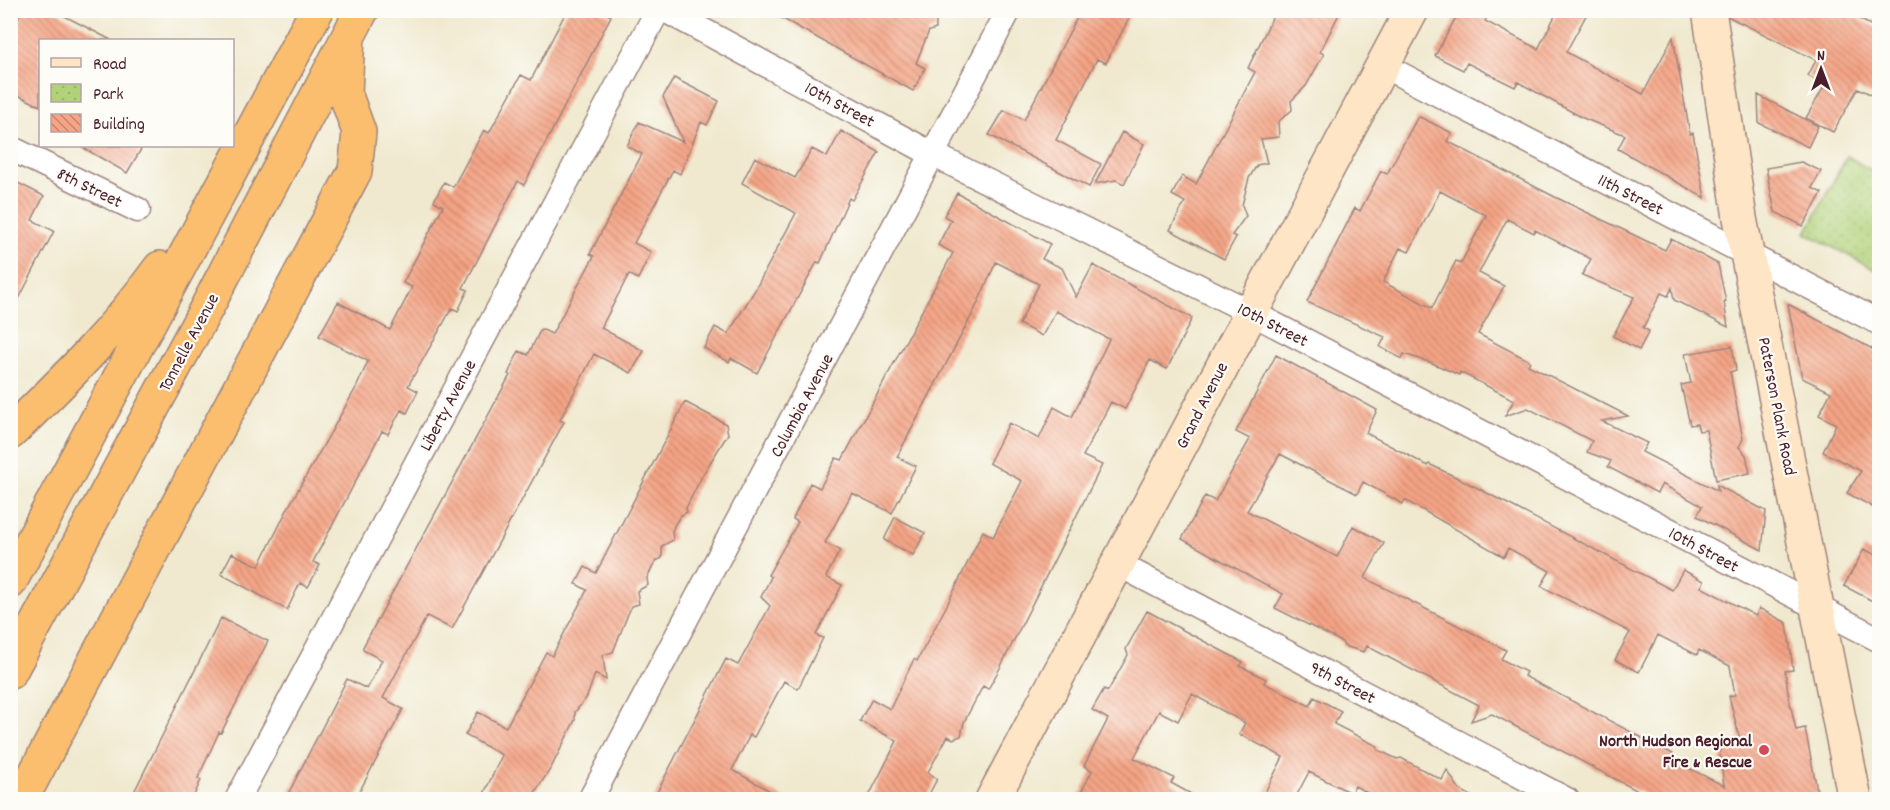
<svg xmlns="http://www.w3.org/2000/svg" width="1890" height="810" font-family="Dekko,sans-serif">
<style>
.park{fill:url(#park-dots);stroke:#7e7852;stroke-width:1.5}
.building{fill:url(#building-back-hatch);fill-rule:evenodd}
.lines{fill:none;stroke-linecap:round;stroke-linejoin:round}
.street-casing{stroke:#9d847d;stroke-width:27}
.secondary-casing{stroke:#9d847d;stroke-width:36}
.highway-casing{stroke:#9d847d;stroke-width:36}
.street{stroke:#fff;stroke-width:24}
.secondary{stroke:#fde5c5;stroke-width:33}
.highway{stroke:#fabe6e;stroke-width:33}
.poi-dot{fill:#d1495b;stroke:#fdfcf7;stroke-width:2}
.labels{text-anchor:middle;stroke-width:4.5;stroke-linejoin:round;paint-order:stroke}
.street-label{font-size:18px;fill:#4a1f2b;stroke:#fdfcf7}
.poi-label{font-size:18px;font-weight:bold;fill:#4a1f2b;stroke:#fdfcf7;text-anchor:end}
</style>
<defs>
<pattern id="park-dots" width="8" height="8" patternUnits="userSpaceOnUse" patternTransform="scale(1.5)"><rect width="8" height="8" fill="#b1d27a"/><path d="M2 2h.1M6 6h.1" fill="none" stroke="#9ab46a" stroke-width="1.8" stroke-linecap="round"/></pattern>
<pattern id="building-back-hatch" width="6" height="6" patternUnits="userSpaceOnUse" patternTransform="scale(1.5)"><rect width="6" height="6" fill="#f5a485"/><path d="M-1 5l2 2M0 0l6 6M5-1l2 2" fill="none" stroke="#c8856d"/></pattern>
</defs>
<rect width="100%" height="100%" fill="#fdfcf7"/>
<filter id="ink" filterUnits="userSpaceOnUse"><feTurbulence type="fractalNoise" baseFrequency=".0167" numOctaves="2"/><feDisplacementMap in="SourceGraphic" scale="12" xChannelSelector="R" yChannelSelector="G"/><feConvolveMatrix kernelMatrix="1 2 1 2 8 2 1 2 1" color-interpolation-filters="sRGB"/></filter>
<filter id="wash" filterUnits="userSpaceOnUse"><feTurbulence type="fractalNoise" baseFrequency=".008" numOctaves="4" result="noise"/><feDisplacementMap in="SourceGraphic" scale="24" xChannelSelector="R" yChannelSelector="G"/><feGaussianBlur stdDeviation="1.35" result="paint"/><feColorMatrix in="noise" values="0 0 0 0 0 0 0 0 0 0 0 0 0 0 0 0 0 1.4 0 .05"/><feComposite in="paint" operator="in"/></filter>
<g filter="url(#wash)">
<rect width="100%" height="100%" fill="#f0e9cf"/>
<!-- park -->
<path class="park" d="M1847 156 1879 175V272L1806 233Z"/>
<g id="blocks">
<!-- building -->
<path class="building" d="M22 10H53L111 40H40V106L10 91V34Z
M567 10H600L611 16 524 185 518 181 463 288 468 290 458 311 452 308 408 386 418 391 407 413 401 410 388 434 382 431 313 562 320 565 308 587 300 583 287 610 221 574 232 553 259 566 289 506 357 386 368 361 319 336 338 302 390 330 412 287 403 283 443 206 434 201 444 182 453 187 484 130 489 133 521 75 531 80Z
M767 10H936V29L929 31 916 63 925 68 913 91Z
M1081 10H1133L1106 63 1097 59 1056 140 1101 164 1089 187 989 135 1004 110 1024 120Z
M1276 10H1341L1320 52 1324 54 1306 86 1291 101 1292 110 1278 122 1279 137 1261 139 1267 163 1257 165 1249 178 1242 205 1246 216 1232 235 1236 237 1224 259 1170 230 1185 202 1172 195 1182 176 1196 184 1255 72 1248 68Z
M1460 10H1491L1485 21 1538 49 1558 10H1589L1566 52 1643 94 1673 37 1690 134 1693 133 1705 198 1618 149 1625 135 1583 118 1518 82 1515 87 1467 63 1463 70 1435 56Z
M1728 10H1842L1880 30V99L1858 88 1833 132 1806 118 1825 85 1808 76 1816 60 1729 17Z
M674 78 719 101 707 125 701 122 680 174 673 170 634 243 651 252 638 279 629 274 601 328 644 351 631 373 594 354 560 420 564 422 452 629 427 616 383 698 403 709 355 800H285L347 679 367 689 382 660 363 650V647L510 375 508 374 519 351 528 355 541 329 552 334 594 256 590 254 642 154 627 146 639 122 683 142 663 97Z
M1758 95 1818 126 1808 147 1759 123Z
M1420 117 1452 133 1447 141 1555 197 1665 250 1671 239 1718 264 1726 302H1724L1728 327 1674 300 1672 288 1668 296 1661 293 1643 328 1649 331 1639 350 1613 336 1634 297 1582 275 1591 259 1535 230 1534 233 1507 219 1479 273 1504 286 1478 334 1530 361 1528 365 1628 416 1602 421 1647 443 1642 452 1718 491 1717 485 1766 511 1762 550 1697 516 1702 506 1662 484 1657 493 1608 467 1611 461 1587 452 1592 441 1528 408 1505 416 1514 400 1460 372 1459 375 1432 363 1404 354 1402 359 1380 347 1385 337 1307 302 1355 208 1360 211 1381 171 1387 174 1417 118ZM1440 191 1486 215 1461 263 1456 261 1432 308 1383 282 1400 248 1409 252Z
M841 131 879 152 852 200 849 198 820 263 817 262 757 373 731 358 729 362 704 348 715 327 728 334 755 290 796 213 742 183 755 157 795 178 812 149 827 157Z
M1122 132 1144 144 1124 184 1116 180 1095 184Z
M80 146H143L127 173Z
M1801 162 1821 171 1812 188 1822 193 1803 226 1775 212 1766 168Z
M10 179 44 196 32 220 54 231 10 316Z
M957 193 1050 244 1042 259 1062 268 1076 297 1093 265 1192 318 1167 369 1150 360 1125 409 1111 402 1083 456 1102 465 1000 668 988 689 983 686 964 722 961 736 953 739 948 736 928 772 937 779 926 800H867L897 741 860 721 872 699 890 709 914 659 917 661 947 605 983 531 993 537 1022 481 989 463 1009 423 1039 439 1054 407 1072 417 1109 339 1056 311 1042 336 1019 324 1039 284 996 262 975 309 897 457 916 466 892 513 852 493 825 543 840 550 826 577 842 585 816 635 823 638 798 689 784 681 754 737 750 735 732 770 787 800H653L726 659 738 665 770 606 761 597 771 577 768 575 798 522 793 519 810 483 820 488 836 458 842 460 953 253 938 245 951 220 944 216Z
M1788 304 1880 353V511L1847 493 1861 471 1823 452 1836 424 1819 415 1831 392 1802 378Z
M1732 346 1736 370 1730 372 1743 439 1739 447 1746 455 1750 473 1716 480 1706 430 1699 431 1697 424 1690 425 1681 385 1691 383 1685 354Z
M1276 355 1377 410 1366 433 1428 466 1429 464 1466 482 1672 590 1683 570 1704 581 1701 587 1756 616 1759 608 1787 623 1793 670 1785 671 1789 698 1796 730 1805 728 1819 800H1655L1492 714 1471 721 1479 705 1367 646 1364 652 1344 646 1342 642 1275 608 1283 594 1182 539 1205 496 1215 501 1250 439 1236 432ZM1280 454 1357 494 1363 482 1403 504 1405 500 1504 557 1508 548 1550 571 1541 586 1630 632 1615 660 1639 672 1658 635 1697 655 1699 650 1730 666 1735 695 1729 696 1740 740 1719 744 1724 786 1671 759 1673 754 1524 676 1526 672 1501 659 1506 650 1365 578 1384 543 1353 526 1337 557 1247 511Z
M685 402 726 424 728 434 703 474 686 508 687 512 680 516 675 524 672 531 673 540 662 546V558L656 561 652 568 647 578 648 585 637 591 639 604 632 606 628 614 613 652 603 655 606 680 595 674 587 697 575 712V720L551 768 530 800H481L502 755 465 735 478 712 506 727 546 652 552 656 587 590 576 584 585 567 596 573Z
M895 517 925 533 913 555 884 540Z
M1864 549 1880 557V605L1844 586Z
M1147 611 1243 662 1240 666 1266 679 1264 683 1310 706 1314 697 1341 711 1334 724 1377 746 1378 750 1397 759 1401 758 1442 780 1447 770 1460 790 1479 800H1380L1355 786 1351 793 1309 772 1294 800H1261L1283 757 1239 734 1245 723 1192 694 1178 721 1159 711 1134 758 1174 778 1171 783 1202 800H1077L1092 771 1084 766 1108 719 1092 710 1104 689 1108 691 1128 655 1126 649Z
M221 618 268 641 221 733 219 732 198 778 201 780 192 800H130Z"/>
</g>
</g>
<g filter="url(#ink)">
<use href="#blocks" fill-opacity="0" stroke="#9d847d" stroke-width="1.5"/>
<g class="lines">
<!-- street casing -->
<g class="street-casing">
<path id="street" d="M665 10 934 155 1250 312 1880 640
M1382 65 1880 323
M10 148 138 210
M1118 564 1567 800
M237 800 658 10
M590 800 1009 10"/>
</g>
<!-- secondary casing -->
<g class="secondary-casing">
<path id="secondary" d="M1709 10 1740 218 1855 800
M992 800 1412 10"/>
</g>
<!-- highway casing -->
<g class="highway-casing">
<path id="highway" d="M10 433C64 381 116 329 160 268
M10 582 317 10
M10 672 206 309 362 10
M21 800 355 171 359 132 345 93 348 37"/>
</g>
<!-- street -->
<use href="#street" class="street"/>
<!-- secondary -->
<use href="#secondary" class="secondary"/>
<!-- highway -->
<use href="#highway" class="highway"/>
</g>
</g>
<!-- markers -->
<circle class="poi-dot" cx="1764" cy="750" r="6"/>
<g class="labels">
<!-- street labels -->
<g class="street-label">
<text transform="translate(840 104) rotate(28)" y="6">10th Street</text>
<text transform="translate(90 187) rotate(26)" y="6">8th Street</text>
<text transform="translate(1631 194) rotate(27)" y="6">11th Street</text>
<text transform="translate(1273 324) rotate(27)" y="6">10th Street</text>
<text transform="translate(188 342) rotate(-62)" y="6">Tonnelle Avenue</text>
<text transform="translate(447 405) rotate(-62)" y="6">Liberty Avenue</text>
<text transform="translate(801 405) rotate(-62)" y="6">Columbia Avenue</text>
<text transform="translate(1201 405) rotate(-63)" y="6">Grand Avenue</text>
<text transform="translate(1778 406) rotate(79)" y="6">Paterson Plank Road</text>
<text transform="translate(1704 549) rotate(28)" y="6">10th Street</text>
<text transform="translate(1343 682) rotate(28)" y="6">9th Street</text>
</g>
<!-- poi labels -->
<g class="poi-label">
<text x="1752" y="746">North Hudson Regional<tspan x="1752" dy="21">Fire &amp; Rescue</tspan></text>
</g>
</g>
<!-- margin -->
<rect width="1890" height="810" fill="none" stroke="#fdfcf7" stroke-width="36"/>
<!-- legend -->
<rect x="39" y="39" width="195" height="108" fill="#fdfcf7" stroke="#b5a4a5" stroke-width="1.5"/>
<rect x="51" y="58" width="30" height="9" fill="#fde5c5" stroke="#b5a4a5" stroke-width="1.5"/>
<text x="93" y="69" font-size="18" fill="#4a1f2b">Road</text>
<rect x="51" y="84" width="30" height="18" fill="url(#park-dots)" stroke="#b5a4a5" stroke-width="1.5"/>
<text x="93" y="99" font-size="18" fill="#4a1f2b">Park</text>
<rect x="51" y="114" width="30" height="18" fill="url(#building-back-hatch)" stroke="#b5a4a5" stroke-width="1.5"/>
<text x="93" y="129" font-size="18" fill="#4a1f2b">Building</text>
<!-- north arrow -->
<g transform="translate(1821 69)" stroke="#fdfcf7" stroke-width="4.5" paint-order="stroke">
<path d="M0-4.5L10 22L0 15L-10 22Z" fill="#4a1f2b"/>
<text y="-9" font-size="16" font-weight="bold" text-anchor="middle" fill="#4a1f2b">N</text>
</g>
</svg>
